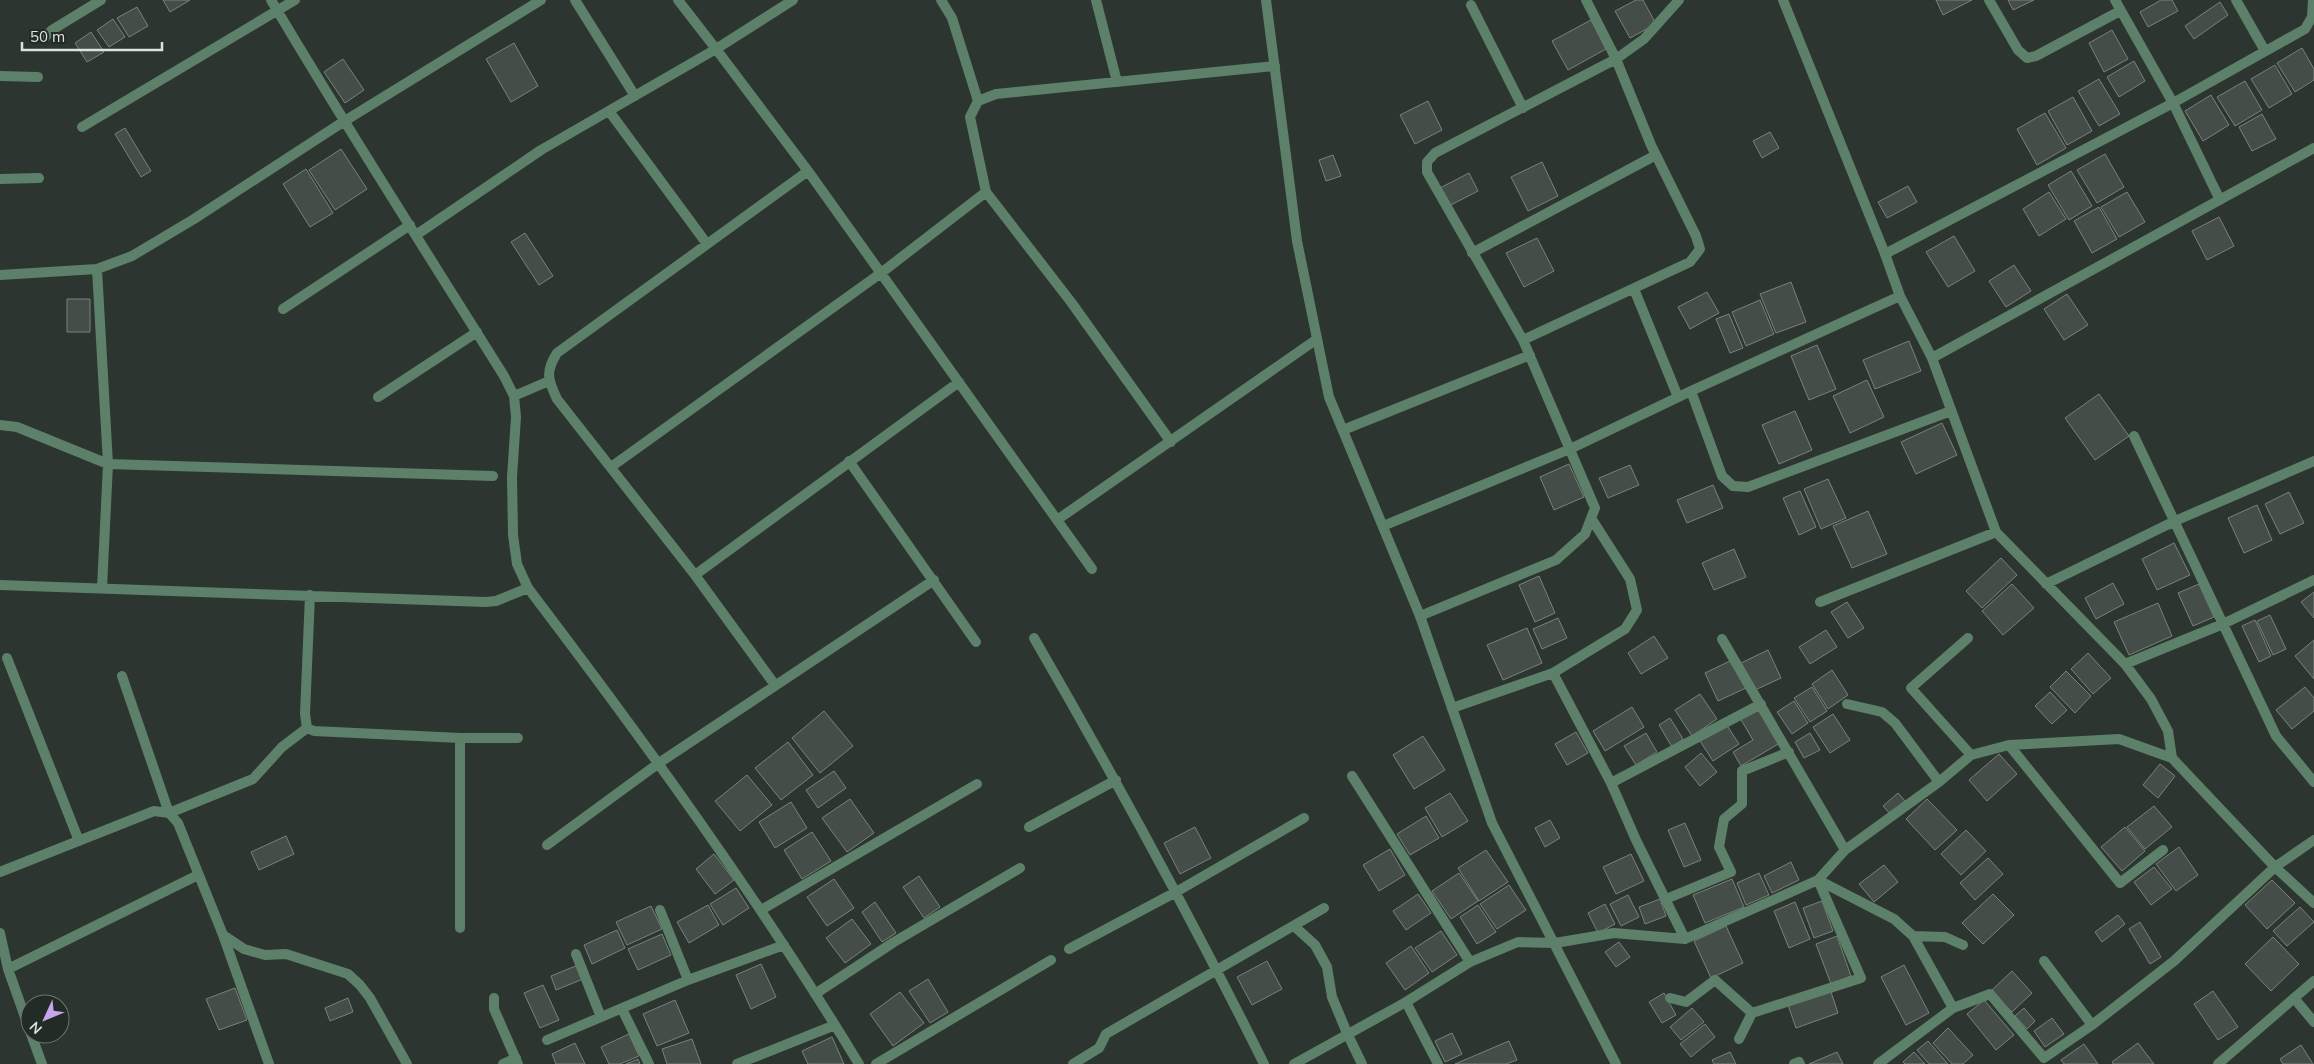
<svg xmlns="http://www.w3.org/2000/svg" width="2314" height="1064" font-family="Mulish,sans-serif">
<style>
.building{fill:#444d47;stroke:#78837c}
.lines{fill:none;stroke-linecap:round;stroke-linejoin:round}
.service{stroke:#5d806a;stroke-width:10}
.minor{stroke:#5d806a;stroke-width:10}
.tertiary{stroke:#5d806a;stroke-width:10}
</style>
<rect width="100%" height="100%" fill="#2c352f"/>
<!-- building -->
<path class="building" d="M163 0H190L170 12Z
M1636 0H1643L1656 24 1630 38 1615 11Z
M1936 0H1972L1943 15Z
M2008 0H2034L2013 10Z
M2161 0H2172L2178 11 2148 27 2140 12Z
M2220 2 2228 15 2194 39 2185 26Z
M137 7 148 26 129 37 117 18Z
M113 19 125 37 109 47 97 30Z
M1591 20 1606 49 1568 70 1552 41Z
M2112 30 2128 59 2104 72 2089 43Z
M91 32 104 52 87 62 75 43Z
M514 43 538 86 511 102 486 59Z
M2302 48 2314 69V80L2295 92 2277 63Z
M343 59 364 90 345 103 324 72Z
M2134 61 2145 81 2119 97 2107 77Z
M2275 65 2292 94 2269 108 2251 79Z
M2099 79 2120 114 2099 126 2078 91Z
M2245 81 2262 110 2235 126 2217 97Z
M2211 95 2229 125 2203 141 2185 111Z
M2073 97 2092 131 2067 145 2048 111Z
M1428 101 1442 130 1415 144 1400 115Z
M2045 113 2066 148 2037 165 2017 129Z
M2262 114 2276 139 2252 151 2239 127Z
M125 128 151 171 141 177 115 134Z
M1770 132 1779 148 1762 158 1753 141Z
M341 149 367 189 335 210 309 170Z
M2105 154 2124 187 2097 203 2077 170Z
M1333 155 1341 176 1326 181 1319 160Z
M1542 162 1558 196 1528 211 1511 177Z
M306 169 333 213 310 227 283 184Z
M2071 171 2092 206 2069 220 2048 185Z
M1469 173 1478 191 1449 206 1440 188Z
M1908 186 1917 202 1887 218 1878 202Z
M2049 192 2066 219 2039 236 2023 209Z
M2127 192 2145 222 2119 237 2101 207Z
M2099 207 2117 239 2092 253 2074 221Z
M2219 217 2234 246 2207 260 2192 231Z
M525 233 553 276 539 285 511 242Z
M1954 236 1975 271 1948 287 1926 252Z
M1537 238 1554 271 1524 287 1506 253Z
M2014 265 2031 291 2006 307 1989 281Z
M1791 282 1806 322 1776 333 1760 294Z
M1707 292 1719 313 1690 329 1678 307Z
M2067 294 2088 325 2064 340 2044 309Z
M67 299H90V332H67Z
M1760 300 1774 334 1746 346 1732 312Z
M1729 314 1743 348 1730 353 1716 319Z
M1909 341 1921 371 1875 389 1863 360Z
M1817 345 1836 389 1809 400 1791 356Z
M1867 380 1884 417 1850 433 1833 396Z
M2099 394 2129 436 2095 460 2065 418Z
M1795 411 1812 450 1779 464 1762 425Z
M1942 423 1957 455 1916 474 1901 442Z
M1569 464 1584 497 1554 510 1540 477Z
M1630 465 1639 485 1608 498 1599 478Z
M1828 479 1846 518 1821 529 1804 489Z
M1713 485 1723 508 1687 523 1677 500Z
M1800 491 1816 527 1799 535 1783 498Z
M2289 492 2304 523 2280 534 2265 504Z
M2257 505 2272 540 2244 553 2228 518Z
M1868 511 1887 554 1852 568 1833 526Z
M2174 543 2190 575 2157 590 2142 559Z
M1734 549 1746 577 1714 590 1702 563Z
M2001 558 2017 575 1982 608 1966 591Z
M1539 576 1555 613 1535 622 1519 585Z
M2113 583 2124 604 2096 619 2085 598Z
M2012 584 2034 608 2003 635 1982 611Z
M2199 584 2214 617 2193 626 2178 593Z
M2314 592V618L2301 602Z
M1847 602 1864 628 1848 638 1831 612Z
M2158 603 2172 636 2129 655 2114 622Z
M2270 615 2286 649 2273 655 2257 621Z
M1558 618 1567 638 1542 649 1533 629Z
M2255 620 2271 656 2259 662 2242 626Z
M1527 628 1542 663 1503 680 1487 645Z
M1826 630 1837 647 1810 664 1799 647Z
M1654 636 1668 658 1641 674 1628 653Z
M2314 640V679L2295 656Z
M1768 650 1781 678 1755 690 1741 663Z
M2088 653 2111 678 2093 694 2071 669Z
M1732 660 1746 688 1718 701 1705 673Z
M1832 670 1848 695 1828 709 1812 684Z
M2066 671 2091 696 2075 713 2050 687Z
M1812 687 1827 711 1810 722 1794 698Z
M2305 687 2314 698V711L2292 729 2276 710Z
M2050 692 2067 710 2052 724 2035 706Z
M1700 694 1717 719 1692 736 1675 710Z
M1794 701 1808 723 1792 734 1777 712Z
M1632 707 1644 727 1605 751 1593 731Z
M1759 707 1780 743 1741 766 1733 752 1753 740 1740 718Z
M824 711 853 746 820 773 792 738Z
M1833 714 1850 740 1830 753 1813 727Z
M1670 718 1683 739 1672 747 1659 725Z
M1726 724 1739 744 1713 761 1700 741Z
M1576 732 1588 753 1567 765 1555 744Z
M1646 733 1657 752 1636 765 1624 746Z
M1810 733 1820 750 1804 758 1795 742Z
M1423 736 1445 770 1414 789 1393 755Z
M788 742 813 775 781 800 755 768Z
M1701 753 1717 772 1700 786 1685 767Z
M1999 754 2017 774 1987 801 1969 780Z
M2160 764 2175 776 2158 798 2143 785Z
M834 771 846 788 818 808 806 790Z
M747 775 772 805 740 831 715 801Z
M1450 793 1468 821 1442 837 1425 808Z
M1898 793 1905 801 1890 814 1883 806Z
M850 799 874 833 847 852 822 818Z
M1927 799 1957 830 1935 850 1906 819Z
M791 802 807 828 775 848 759 822Z
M2154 806 2172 827 2145 849 2127 827Z
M1426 816 1439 838 1410 855 1397 834Z
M1550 820 1560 838 1545 847 1535 828Z
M1685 823 1701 860 1684 867 1668 830Z
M1195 827 1211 858 1180 874 1164 843Z
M2125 827 2145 851 2122 871 2101 847Z
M1966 830 1986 851 1961 875 1941 854Z
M812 832 831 861 802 879 784 850Z
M286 836 294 854 259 870 251 852Z
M2179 847 2198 875 2176 891 2156 864Z
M1390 849 1405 875 1379 891 1363 865Z
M1486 850 1508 882 1479 901 1458 868Z
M714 854 734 880 715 894 696 869Z
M1631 854 1644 881 1616 894 1603 867Z
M1988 858 2003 874 1975 900 1960 883Z
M1791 862 1799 880 1772 893 1764 876Z
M1884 865 1898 882 1874 902 1859 884Z
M2154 867 2172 889 2151 905 2134 882Z
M1459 873 1478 901 1451 919 1432 891Z
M1759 873 1769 895 1746 905 1737 883Z
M919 876 940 907 924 918 903 887Z
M834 879 854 908 827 926 807 897Z
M1732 879 1744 907 1705 923 1693 895Z
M2272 880 2295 903 2267 929 2245 905Z
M1509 885 1526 910 1497 929 1480 904Z
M736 888 749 908 723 925 710 904Z
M1418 894 1431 913 1406 930 1393 911Z
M1993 894 2014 915 1983 944 1962 923Z
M1628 895 1639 917 1621 926 1610 904Z
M1660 899 1666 916 1645 924 1639 907Z
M1822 901 1833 931 1814 938 1803 908Z
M875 902 896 933 882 942 862 912Z
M1795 902 1810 939 1789 948 1774 911Z
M1605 904 1615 924 1598 933 1588 913Z
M708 905 719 925 689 943 677 922Z
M1478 905 1496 932 1477 944 1460 917Z
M651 906 662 929 627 945 616 922Z
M2300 907 2314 922 2287 946 2273 931Z
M2118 915 2125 924 2102 942 2095 932Z
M852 919 871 944 845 963 826 938Z
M2140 922 2161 957 2150 964 2129 929Z
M1726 926 1743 963 1711 978 1694 941Z
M617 930 625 948 592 964 584 945Z
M1441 931 1457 955 1432 972 1415 948Z
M662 934 671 955 638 970 628 949Z
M1837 936 1851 976 1831 984 1816 944Z
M2273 937 2299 964 2271 991 2245 964Z
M1619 942 1630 957 1616 967 1605 952Z
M1411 946 1429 973 1405 990 1386 963Z
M1267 961 1282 989 1252 1005 1237 977Z
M761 964 776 997 751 1009 736 975Z
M578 965 583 979 556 990 551 976Z
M1904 965 1929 1013 1906 1025 1881 977Z
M2012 971 2032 993 2012 1012 1991 991Z
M928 979 948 1012 930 1023 909 991Z
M543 985 559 1020 540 1028 524 993Z
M235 988 247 1020 219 1030 206 999Z
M1830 989 1838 1013 1796 1028 1788 1005Z
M2213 991 2238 1027 2218 1040 2194 1004Z
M900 992 924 1023 893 1046 870 1014Z
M1664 993 1676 1015 1662 1023 1649 1002Z
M348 998 353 1012 330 1021 325 1008Z
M675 1000 689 1033 657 1046 643 1014Z
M1984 1000 2014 1035 1996 1050 1967 1014Z
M1692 1008 1704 1022 1681 1040 1670 1027Z
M2024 1008 2035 1021 2027 1029 2015 1016Z
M2052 1018 2064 1034 2045 1047 2034 1031Z
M1705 1024 1715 1037 1691 1057 1680 1044Z
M1948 1028 1973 1055 1963 1064H1952L1933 1043Z
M1452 1033 1462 1054 1445 1062 1435 1041Z
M629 1034 639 1056 620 1064H609L601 1047Z
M832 1037 844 1064H808L802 1051Z
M692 1039 701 1064H667L662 1049Z
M1509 1041 1517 1060 1506 1064H1455Z
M1928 1041 1948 1064H1929L1917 1050Z
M575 1043 585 1064H556L552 1054Z
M2138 1043 2154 1064H2113L2112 1062Z
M2084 1044 2098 1064H2064L2061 1060Z
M2301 1045 2313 1064H2283L2280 1059Z
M1730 1052 1736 1064H1714L1712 1060Z
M1837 1052 1843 1064H1809Z
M1914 1052 1925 1064H1905L1903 1062Z
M638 1059 640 1064H626Z"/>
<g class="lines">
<!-- service -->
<path class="service" d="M2294 998 2314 1022
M1347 1033 1362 1064"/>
<!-- minor -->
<path class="minor" d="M271 0C346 127 426 251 504 376L514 396 516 417 512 477 513 535 517 564 528 588C645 742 758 898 859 1064
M575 0 635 96
M793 0 716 49 808 171 1092 569
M941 0 952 18 978 101 970 117 986 192 1071 302 1171 442
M1096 0 1117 82
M1783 0 1885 254 1900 296 1932 358 1996 532 2125 664 2151 699 2168 731 2172 758 2275 867 2314 903
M1989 0 2018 50 2027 58 2036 56 2120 11
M2115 0 2173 103 2220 200
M2236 0 2265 51
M1471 5 1523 108
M44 38 52 30 101 0
M0 76 38 77
M978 101 996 94 1275 66
M609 111 707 244
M82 127 295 0
M0 179 39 178
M416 235 541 150 716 49 678 0
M1472 253 1656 155
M1885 254 2173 103 2305 29 2312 17 2313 0
M97 269 108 464 102 588
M0 275 97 269 132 256 194 219 343 122 541 0
M1634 289 1678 397
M283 309 410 225
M1523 340 1690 262 1700 249 1696 236 1651 145 1616 59 1586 0
M1932 358 2314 148
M1691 391 1722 476 1733 486 1748 487 1951 411
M514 396 549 381
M378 397 477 332
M0 425 17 427 108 464 493 476
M1343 430 1530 355
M2134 436 2276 736 2314 782
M849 461 976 642
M611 467 881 273 986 192
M1057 520 1317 339
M1383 526 1570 449 1691 391 1900 296
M695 575 959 382
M2046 584 2175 521 2314 461
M0 585 486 602 496 601 528 588
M310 595 305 714 307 728 314 731 460 738V928
M1820 602 1996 532
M1420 616 1556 560 1585 534 1595 508 1523 340 1427 172V162L1435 153 1616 59 1644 39 1679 0
M1034 638C1115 778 1192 919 1264 1064
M1968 638 1911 688 1971 755
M1722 639 1845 850
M7 658 79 841
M2125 664 2223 624 2314 580
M1553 673 1611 783 1636 840 1685 939
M122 676 169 813 253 779 282 747 307 728
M775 685 695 575 557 399C548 380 545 372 557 353L808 171
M1847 704 1882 712 1895 723 1939 782
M1452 708 1553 673 1625 629 1637 610 1630 579 1591 518
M460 738H518
M2009 745 2120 883 2163 850
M1352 776 1470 962
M1611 783 1761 704
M1029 827 1116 780
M547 845 659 763 934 580
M0 872 154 811 169 813 178 823 223 935 244 949 265 955 286 954 348 974 360 985 370 998 407 1064
M1818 880 1894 919 1913 936 1953 1008
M1666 899 1731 872 1719 847 1724 819 1742 804V771L1789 752
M660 910 688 980
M761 910 977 784
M1294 926 1315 945 1327 967 1332 997 1347 1033
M0 933 8 969 30 1031
M223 935 269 1064
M1913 936 1945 937 1963 945
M1555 943 1614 933 1685 939 1818 880 1845 850 1939 782 1971 755 2009 745 2119 739 2172 758
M1069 949 1176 892 1304 818
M576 954 601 1017
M2044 961 2092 1025
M8 969 198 875
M815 994 894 942 1020 868
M494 998V1009L518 1064
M1670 998 1686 1002 1715 980 1752 1013
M1406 1002 1438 1064
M622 1009 649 1064
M31 1034 42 1064
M1739 1039 1752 1013 1861 978 1818 880
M547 1040 688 980 784 945
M503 1064 516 1058
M737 1064 835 1025
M876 1064 1051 960
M1073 1064 1099 1048 1106 1034 1324 908
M1794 1064 1799 1062 1800 1064
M1878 1064 1953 1008 1990 994 2044 1058 2092 1025 2174 961 2275 867 2314 840"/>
<!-- tertiary -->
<path class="tertiary" d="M1266 0 1297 241 1329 397 1420 616 1492 823 1616 1064
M1294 1064 1406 1002 1470 962 1518 942 1555 943
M2218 1064 2314 981"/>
</g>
<!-- north arrow -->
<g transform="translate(45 1019) rotate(226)"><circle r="24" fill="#222b25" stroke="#6d756f"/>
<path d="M0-4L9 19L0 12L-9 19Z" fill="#c9a5ee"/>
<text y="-8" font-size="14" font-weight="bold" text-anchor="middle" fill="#dde3df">N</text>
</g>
<!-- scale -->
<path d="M22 42v8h140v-8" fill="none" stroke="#dde3df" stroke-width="2.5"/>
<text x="30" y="42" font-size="15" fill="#dde3df" stroke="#222b25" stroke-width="4" paint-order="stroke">50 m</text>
</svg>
